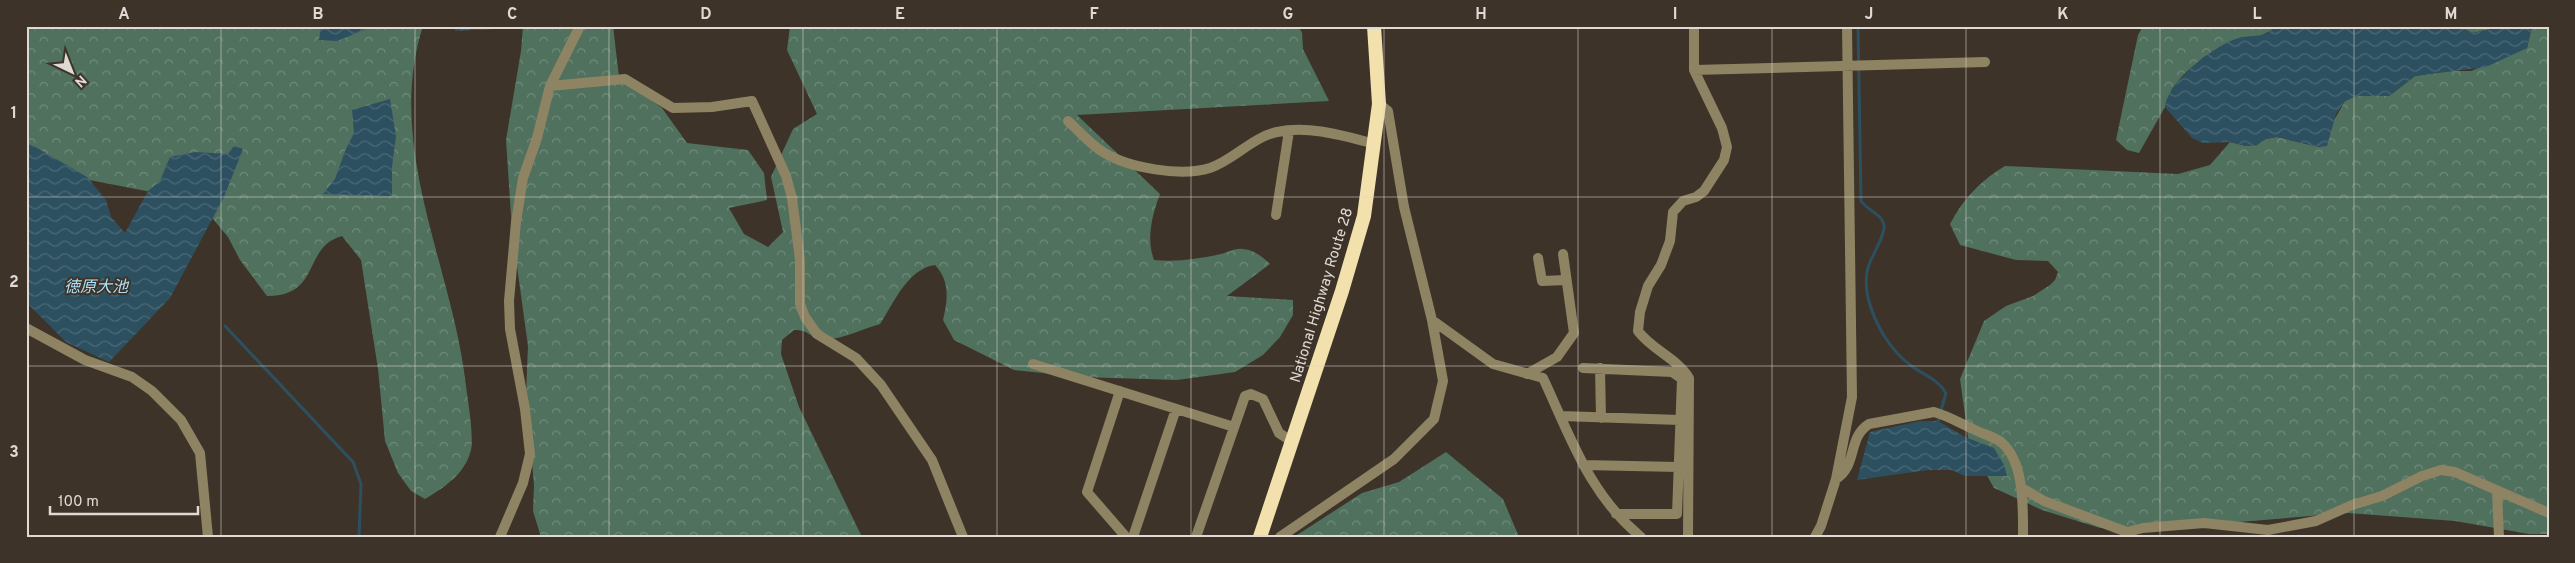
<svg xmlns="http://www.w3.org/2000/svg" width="2575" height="563" font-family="Overpass,'Noto Sans JP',sans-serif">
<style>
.forest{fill:url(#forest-crowns)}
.water{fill:url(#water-waves)}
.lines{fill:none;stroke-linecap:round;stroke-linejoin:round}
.stream{stroke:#2d5061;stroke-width:3}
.minor{stroke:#8e8362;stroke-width:10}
.trunk{stroke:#f2e0ad;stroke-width:14}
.grid{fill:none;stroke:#e0d9d4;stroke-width:1;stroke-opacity:0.55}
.labels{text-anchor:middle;stroke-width:4;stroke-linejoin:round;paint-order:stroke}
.street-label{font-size:15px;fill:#e0d9d4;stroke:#3d3329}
.water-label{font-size:16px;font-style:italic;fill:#acdff9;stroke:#3d3329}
.neatline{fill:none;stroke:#e0d9d4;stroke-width:2}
.grid-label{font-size:16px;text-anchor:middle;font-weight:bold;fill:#e0d9d4}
</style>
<defs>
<pattern id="forest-crowns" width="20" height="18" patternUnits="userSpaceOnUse" patternTransform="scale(1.25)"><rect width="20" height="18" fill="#4f715e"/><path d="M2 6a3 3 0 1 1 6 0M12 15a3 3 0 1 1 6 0" fill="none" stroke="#708b7c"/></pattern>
<pattern id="water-waves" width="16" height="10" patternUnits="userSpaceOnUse" patternTransform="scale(1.25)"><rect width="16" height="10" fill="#2d5061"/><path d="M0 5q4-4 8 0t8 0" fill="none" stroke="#4b6977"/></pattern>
</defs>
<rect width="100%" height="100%" fill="#3d3329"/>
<!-- forest -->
<path class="forest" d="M26 26H423C384 147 453 267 466 386 468 401 474 437 471 450 465 474 445 487 425 499L411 491 398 473 385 441 378 369 361 260 342 236C302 247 322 296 267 296L240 260 228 237 198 201 53 173 26 158Z
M523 26H613L619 77 662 108 687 143 748 150 764 173 767 200 729 208 744 234 768 247 783 232 771 177 793 129 817 114 787 50 790 26H1297L1302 32 1303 49 1329 101 1077 115 1160 194C1152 215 1146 239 1154 260 1177 262 1198 259 1221 254 1229 252 1235 248 1243 249 1254 250 1263 257 1270 264L1227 296 1293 300V315L1280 337 1263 355 1235 372 1177 380 1080 377 1014 370 954 340 943 320C948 299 950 281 935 265 907 269 894 303 880 324 862 329 837 342 819 339 809 337 810 330 794 330L782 340 781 354 799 407 862 537H541L533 511 534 485 526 394 528 346 512 230 506 140 521 51Z
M2143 26H2274L2272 30 2258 37H2242L2204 57 2184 74 2172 89 2165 107 2139 153 2127 150 2116 140 2138 35Z
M2457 26H2503L2473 33Z
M2532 26H2549V534H2529L2455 521 2348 513 2227 523 2100 528 2042 510 1994 488 1969 444 1960 379 1984 321 2006 306 2033 296 2050 285 2055 280 2058 272 2048 261 2016 260 1960 245 1950 224C1963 199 1981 180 2005 166L2178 174 2210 165 2230 142 2246 146H2256L2265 139 2277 137 2319 147 2345 101 2356 96H2389L2415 76 2446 71H2471L2527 48Z
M1446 452 1503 499 1519 537H1294L1362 493 1399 482Z"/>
<!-- water -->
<path class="water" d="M321 26H368L369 28 337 41 319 40Z
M455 26H534V27L455 31Z
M2274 26H2457L2473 33 2503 26H2532L2527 48 2486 67 2415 76 2389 96H2356L2345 101 2336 114 2327 146 2319 147 2277 137 2266 139 2256 146H2246L2230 142 2203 143 2192 138 2165 107C2168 81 2219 41 2243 37 2254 35 2268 38 2274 26Z
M390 99 396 136 392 167V196L323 194 335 179 345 151 354 133 352 110Z
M26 144 32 145 87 177 106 200 111 217 125 233 148 191 160 181 170 157 195 152 228 154 234 146 243 149 224 197 170 298 109 362 66 342 26 302Z
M1920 421H1938L1965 437 1994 448 2004 465 2007 476H1965L1952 470H1928L1857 480 1870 432Z"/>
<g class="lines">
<!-- stream -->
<path class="stream" d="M1858 26 1861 201C1867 210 1882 214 1884 225 1886 235 1870 258 1868 268 1865 278 1866 288 1868 298 1875 325 1891 352 1913 367 1926 376 1937 379 1946 393L1938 421
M225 326 353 462 361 484 359 537"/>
<!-- minor -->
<path class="minor" d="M1694 70 1985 62
M550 86 625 79 673 108 712 107 752 101 786 176 792 198 800 260V304L805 317 817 334 856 358 881 385 932 460 963 537
M1068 121C1079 131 1090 144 1103 152 1128 168 1181 177 1210 168 1233 160 1253 137 1277 132 1309 125 1344 136 1375 144
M1276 215 1289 131
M1538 258 1542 281 1566 280
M1432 320 1493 364 1543 378C1571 438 1589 494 1641 537
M26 328 85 360 132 377 152 391 181 420 200 453 208 537
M1033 364 1234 427
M1583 368 1672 372 1682 379 1677 514H1616
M1600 368 1601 418
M1527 374 1557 357 1574 333 1563 254
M1120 391 1087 492 1126 537
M1561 416 1680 420
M1583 465 1679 467
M1836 479C1858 465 1847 438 1869 424L1934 412C1948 416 1960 423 1973 429 1982 434 1993 436 2001 442 2025 462 2023 509 2023 537
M2022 488 2044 501 2127 532 2143 528 2204 523 2268 530 2316 521 2352 505 2382 496 2422 476 2441 470 2455 472 2549 513
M2497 491 2499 537
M500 537 523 483 530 454 525 409 510 329 509 301 516 222 523 178 537 138 550 86 580 26
M1133 537 1176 409
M1196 537 1245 396 1251 394 1263 399 1279 433 1291 441
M1280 537 1394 459 1434 419 1443 381 1432 320 1404 207 1388 111 1379 104
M1688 537 1689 378C1677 358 1652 350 1638 331L1640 312 1648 286 1661 265 1670 241 1673 212 1683 201 1696 197 1704 191 1724 160 1727 147 1722 128 1694 70V26
M1815 537 1821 526 1836 479 1852 397 1847 26"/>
<!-- trunk -->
<path class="trunk" d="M1260 537 1342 291 1364 216 1379 104 1374 26"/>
</g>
<!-- grid -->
<path class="grid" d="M221 26V537M415 26V537M609 26V537M803 26V537M997 26V537M1191 26V537M1384 26V537M1578 26V537M1772 26V537M1966 26V537M2160 26V537M2354 26V537M26 197H2549M26 366H2549"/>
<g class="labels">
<!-- street labels -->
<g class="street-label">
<text transform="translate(1321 295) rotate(-73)" y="5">National Highway Route 28</text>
</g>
<!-- water labels -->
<g class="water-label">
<text x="96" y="292">徳原大池</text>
</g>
</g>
<!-- border -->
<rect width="2575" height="563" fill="none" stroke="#3d3329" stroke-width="55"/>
<!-- north arrow -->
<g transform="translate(72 72) rotate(137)" stroke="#3d3329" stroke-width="4" paint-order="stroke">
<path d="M0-4L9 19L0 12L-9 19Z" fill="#e0d9d4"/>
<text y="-8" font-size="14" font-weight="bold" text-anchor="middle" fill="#e0d9d4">N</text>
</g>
<!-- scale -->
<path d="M50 506v8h148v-8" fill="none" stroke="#e0d9d4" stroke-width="2.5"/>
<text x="58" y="506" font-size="15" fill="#e0d9d4" stroke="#3d3329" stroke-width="4" paint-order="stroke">100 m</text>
<rect x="28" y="28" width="2520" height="508" class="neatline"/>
<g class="grid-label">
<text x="124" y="19">A</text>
<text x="318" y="19">B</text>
<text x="512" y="19">C</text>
<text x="706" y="19">D</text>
<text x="900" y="19">E</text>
<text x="1094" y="19">F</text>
<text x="1288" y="19">G</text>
<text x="1481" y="19">H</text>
<text x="1675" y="19">I</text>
<text x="1869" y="19">J</text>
<text x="2063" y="19">K</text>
<text x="2257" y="19">L</text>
<text x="2451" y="19">M</text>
<text x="14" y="118">1</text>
<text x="14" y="287">2</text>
<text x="14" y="457">3</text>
</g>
</svg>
